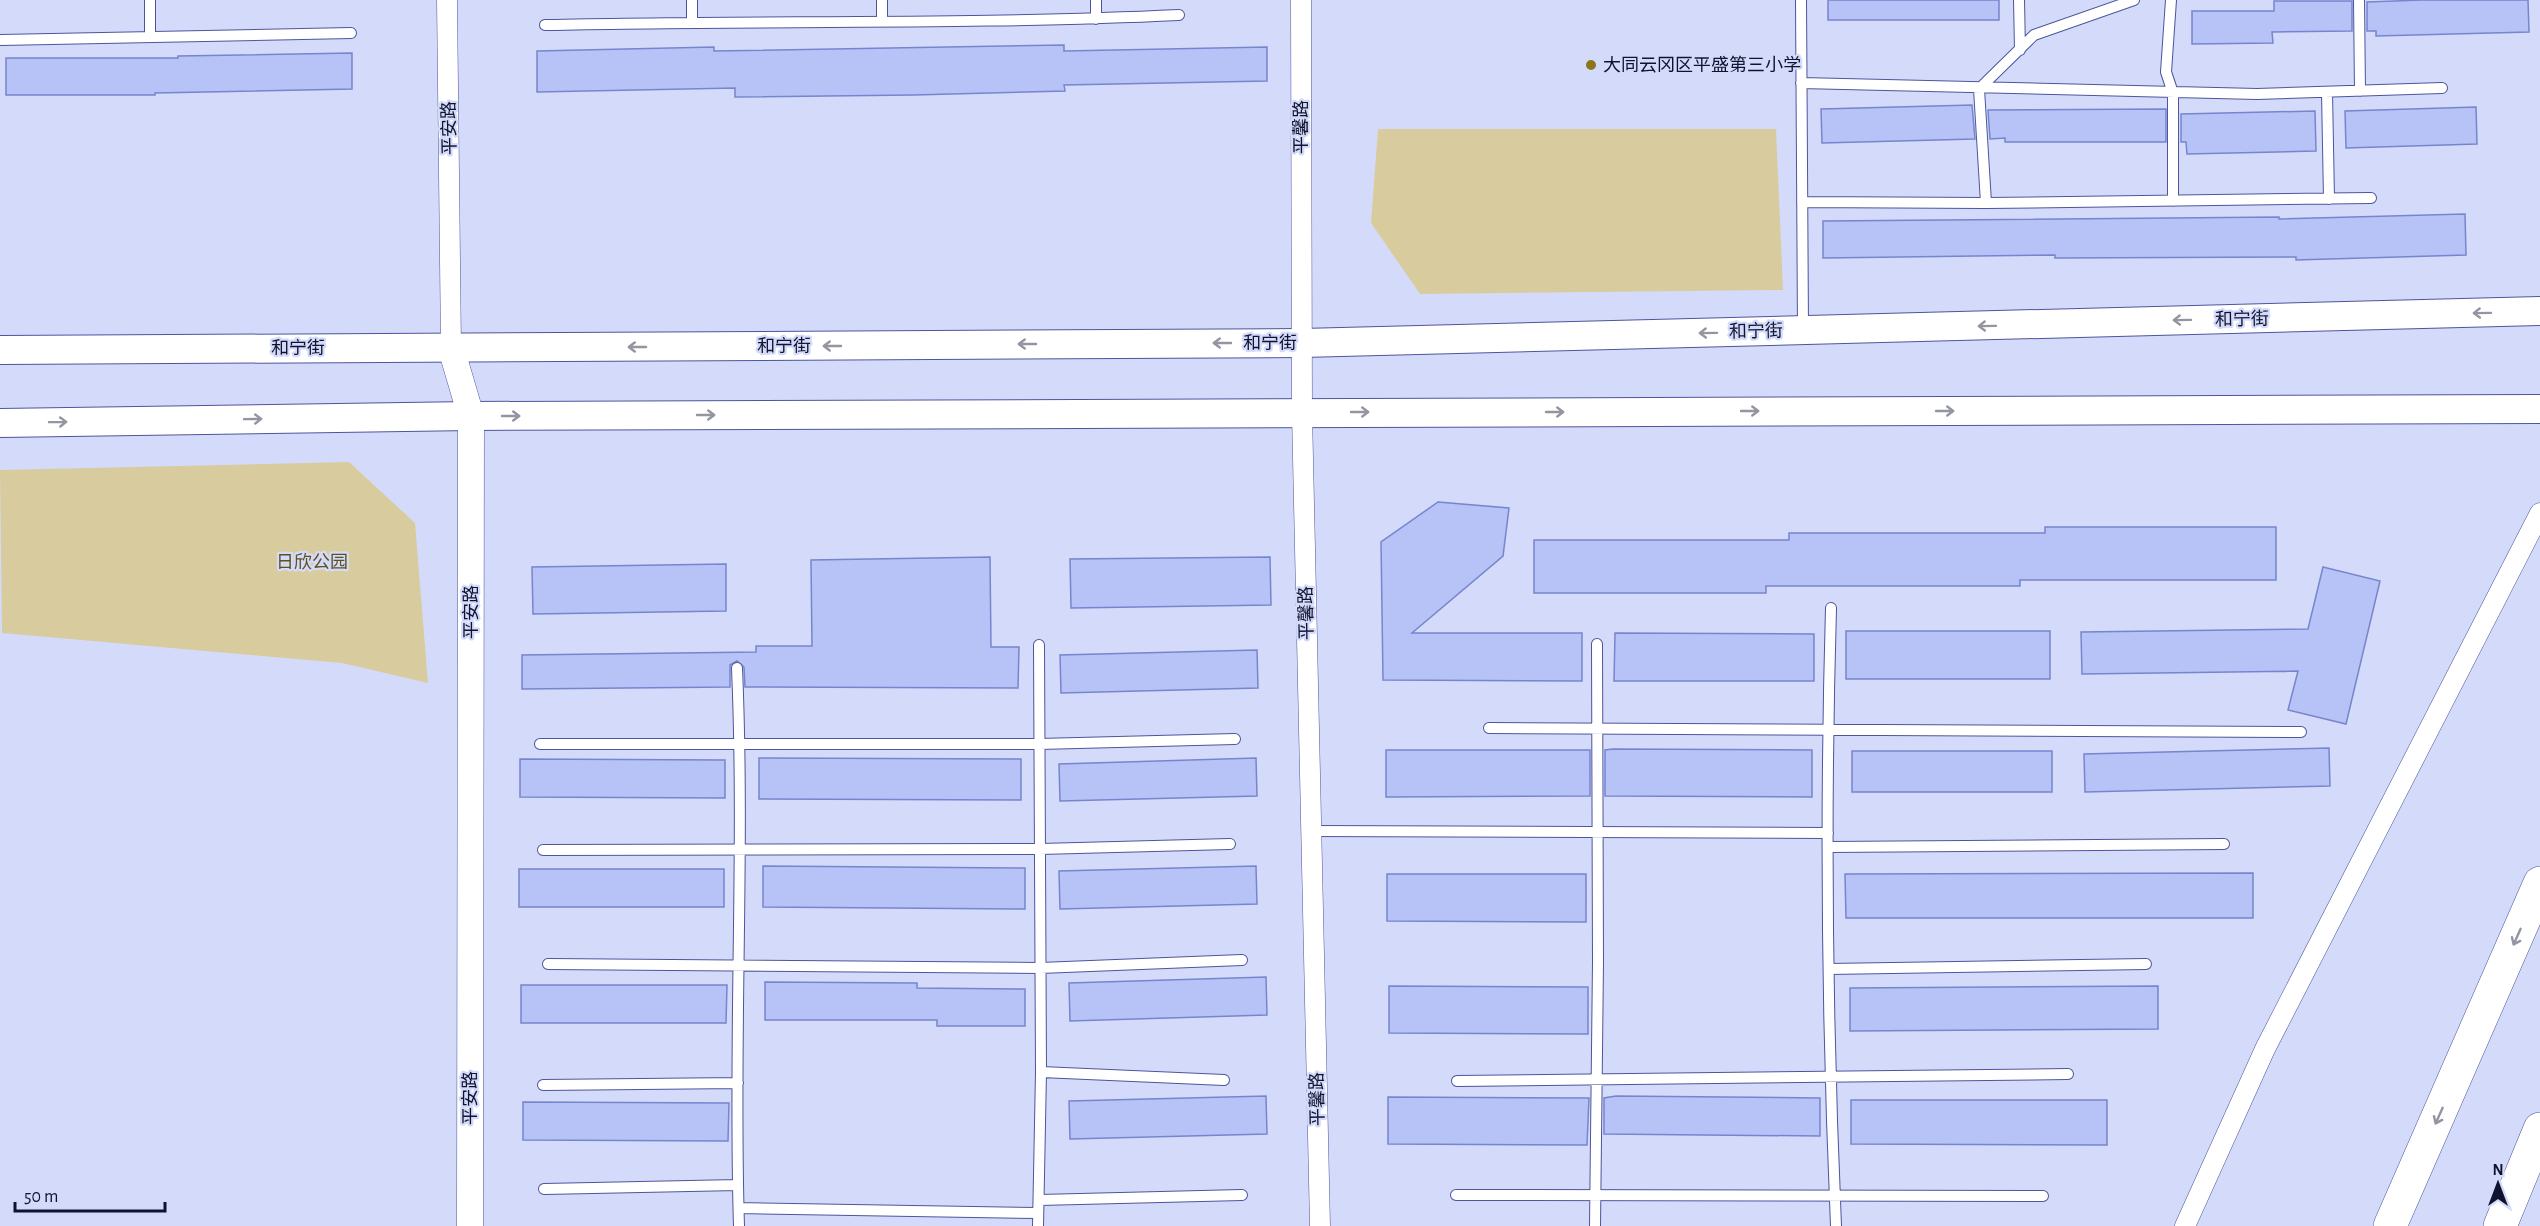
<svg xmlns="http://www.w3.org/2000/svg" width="2540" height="1226" font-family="'Alegreya Sans','Noto Sans SC',sans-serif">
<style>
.green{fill:#d8cc9f}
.building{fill:#b7c3f6;stroke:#7785cd;stroke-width:1.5}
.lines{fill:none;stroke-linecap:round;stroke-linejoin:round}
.service-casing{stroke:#4c569a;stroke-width:12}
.minor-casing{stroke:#4c569a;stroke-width:21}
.tertiary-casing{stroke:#4c569a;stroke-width:27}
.secondary-casing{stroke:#4c569a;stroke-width:30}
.trunk-casing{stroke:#4c569a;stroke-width:34}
.service{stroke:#fff;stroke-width:10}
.minor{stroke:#fff;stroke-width:20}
.tertiary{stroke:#fff;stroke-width:26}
.secondary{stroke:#fff;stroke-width:28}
.trunk{stroke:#fff;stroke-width:33}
.oneway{stroke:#9395a1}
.poi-dot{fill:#8b761a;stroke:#d4dbfa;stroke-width:2}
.labels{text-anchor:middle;stroke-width:4.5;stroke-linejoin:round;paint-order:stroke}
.poi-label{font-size:18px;fill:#0f132f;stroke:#d4dbfa;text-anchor:start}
.street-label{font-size:18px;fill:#0f132f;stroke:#d4dbfa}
.park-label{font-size:18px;fill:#5f511d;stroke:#d4dbfa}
</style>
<rect width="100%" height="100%" fill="#d4dbfa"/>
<!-- green -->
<path class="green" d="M1378 129H1776L1783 290 1420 294 1371 223Z
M349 462 415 523 428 683 342 663 2 633 0 470Z"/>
<!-- building -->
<path class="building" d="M1828 0H1999V20H1828Z
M2422 0H2528L2529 32 2376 36V31H2367V2Z
M2274 1H2352V31L2272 32 2273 43 2192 44V11H2274Z
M1064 45V51L1267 47V81L1064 85 1065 91 914 95 735 97V88L537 92V51L714 47V51Z
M352 53V89L155 93V95H6V58H178V56Z
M1972 105 1975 139 1822 143 1821 109Z
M2476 107 2477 144 2346 148 2345 111Z
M2166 109V142H2005V138L1990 139 1988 110Z
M2315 111 2316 151 2187 154 2186 142H2181V114Z
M2465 214 2466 255 2296 260V257L2055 258V255L1823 258V221L2279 217V219Z
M1438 502 1509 508 1503 556 1412 633H1582V681L1383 680 1381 542Z
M2045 527H2276V580H2020V586H1766V593H1534V540H1789V533H2045Z
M990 557 991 647H1019L1018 688 745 687 744 667 737 661 730 665V687L522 689V655L756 652V646H812L811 560Z
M1270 557 1271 605 1071 608 1070 559Z
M726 564V611L533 614 532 567Z
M2323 567 2380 581 2346 724 2288 710 2298 671 2082 674 2081 632 2308 629Z
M1846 631H2050V679H1846Z
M1615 633 1814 634V681H1614Z
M1257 650 1258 688 1061 693 1060 655Z
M2329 748 2330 786 2085 792 2084 754Z
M1613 749 1812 750V797L1605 796V750Z
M1386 750H1590V796L1386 797Z
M1852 751H2052V792H1852Z
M759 758 1021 759V800L759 799Z
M1256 758 1257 796 1060 801 1059 764Z
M520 759 725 760V798L520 797Z
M763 866 1025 868V909L763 907Z
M1256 866 1257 904 1060 909 1059 871Z
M519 869H724V907H519Z
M2253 873V918H1846L1845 874Z
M1387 874H1586V922L1387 921Z
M1266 977 1267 1015 1070 1021 1069 983Z
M765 982 917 983V988L1025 989V1026H937V1020H765Z
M521 985H727L726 1023H521Z
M1389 986 1588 987V1034L1389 1033Z
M2158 986V1029L1850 1031V988Z
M1266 1096 1267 1134 1070 1139 1069 1101Z
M1616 1096 1820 1098V1136L1604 1134V1098Z
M1388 1097 1589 1098 1587 1145 1388 1144Z
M1851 1100H2107V1145L1851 1144Z
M523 1102 729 1103 728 1141 523 1140Z"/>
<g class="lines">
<!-- service casing -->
<g class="service-casing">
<path id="service" d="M150 0V37
M692 0V22
M1096 0V19
M1801 0 1803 330
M2019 0 2020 50
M2171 0 2166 72 2173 93V201
M2359 0 2360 91
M882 20V0
M545 25C757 20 968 25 1179 15
M0 40 351 33
M1801 83 2257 94 2442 88
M2327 92 2329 199
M1802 202 1986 203 2371 198
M1986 203 1979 89 2034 35 2134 0
M1831 608C1825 814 1827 1020 1836 1226
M737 668C745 853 733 1040 739 1226
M1489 728 2301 732
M540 744H1039L1235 739
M1311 831 1828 833
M1828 847 2224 844
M543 850 1040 849 1230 844
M548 964 1040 968 1242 960
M1829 969 2146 964
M1041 1072 1224 1080
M1457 1081 2068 1074
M543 1085 738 1083
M544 1189 738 1185
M1456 1195 2043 1196
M1039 1200 1242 1195
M739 1208 1038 1213
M1038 1226 1041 1072 1039 645
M1595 1226 1598 962 1597 644"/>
</g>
<!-- minor casing -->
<g class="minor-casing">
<path id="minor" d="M447 0 451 348
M1301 0 1302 413 1320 1226
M2185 1226 2265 1049 2540 513"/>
</g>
<!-- tertiary casing -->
<g class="tertiary-casing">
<path id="tertiary" d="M451 348 471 416 470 1226"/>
</g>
<!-- secondary casing -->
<g class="secondary-casing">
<path id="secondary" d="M0 350 1302 343 2540 311
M0 423 471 416 2540 409"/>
</g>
<!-- trunk casing -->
<g class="trunk-casing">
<path id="trunk" d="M2390 1226 2540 883
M2500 1226 2540 1129"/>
</g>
<!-- service -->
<use href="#service" class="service"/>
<!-- minor -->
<use href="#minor" class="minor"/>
<!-- tertiary -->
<use href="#tertiary" class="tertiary"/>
<!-- secondary -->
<use href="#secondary" class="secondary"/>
<!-- trunk -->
<use href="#trunk" class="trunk"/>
</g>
<!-- one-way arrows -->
<defs><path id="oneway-shaft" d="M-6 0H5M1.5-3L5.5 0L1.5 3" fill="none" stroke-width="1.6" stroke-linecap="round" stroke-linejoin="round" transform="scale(1.5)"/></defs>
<g class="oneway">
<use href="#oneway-shaft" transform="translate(2482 313) rotate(179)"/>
<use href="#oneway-shaft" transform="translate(2182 320) rotate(179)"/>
<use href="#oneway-shaft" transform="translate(1987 326) rotate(179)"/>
<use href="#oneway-shaft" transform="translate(1708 333) rotate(179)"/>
<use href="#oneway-shaft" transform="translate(1222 343) rotate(180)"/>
<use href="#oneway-shaft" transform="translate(1027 344) rotate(180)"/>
<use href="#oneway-shaft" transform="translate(832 346) rotate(180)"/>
<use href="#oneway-shaft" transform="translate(637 347) rotate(180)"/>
<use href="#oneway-shaft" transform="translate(1750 411)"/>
<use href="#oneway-shaft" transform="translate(1945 411)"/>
<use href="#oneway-shaft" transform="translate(1360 412)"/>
<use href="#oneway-shaft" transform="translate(1555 412)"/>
<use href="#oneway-shaft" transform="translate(706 415)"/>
<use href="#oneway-shaft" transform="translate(511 416)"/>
<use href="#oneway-shaft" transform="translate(253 419) rotate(-1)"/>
<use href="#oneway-shaft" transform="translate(58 422) rotate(-1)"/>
<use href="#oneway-shaft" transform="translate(2517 937) rotate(114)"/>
<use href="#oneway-shaft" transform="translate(2439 1116) rotate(114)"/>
</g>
<!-- markers -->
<circle class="poi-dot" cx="1591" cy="65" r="6"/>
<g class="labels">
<!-- poi labels -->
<g class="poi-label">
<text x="1603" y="71">大同云冈区平盛第三小学</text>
</g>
<!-- street labels -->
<g class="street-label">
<text transform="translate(1301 127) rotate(-90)" y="6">平馨路</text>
<text transform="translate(449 128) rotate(-91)" y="6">平安路</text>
<text transform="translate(2242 319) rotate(-1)" y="6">和宁街</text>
<text transform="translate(1756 331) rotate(-1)" y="6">和宁街</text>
<text x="1270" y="349">和宁街</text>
<text x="784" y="352">和宁街</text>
<text x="298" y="354">和宁街</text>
<text transform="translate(471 612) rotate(-90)" y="6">平安路</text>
<text transform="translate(1306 613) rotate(-91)" y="6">平馨路</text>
<text transform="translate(470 1098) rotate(-90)" y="6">平安路</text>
<text transform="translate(1317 1099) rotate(-91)" y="6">平馨路</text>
</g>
<!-- park labels -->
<g class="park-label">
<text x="312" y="568">日欣公园</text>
</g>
</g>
<!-- north arrow -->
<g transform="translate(2498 1184)" stroke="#d4dbfa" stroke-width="4.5" paint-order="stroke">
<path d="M0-4.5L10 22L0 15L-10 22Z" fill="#0f132f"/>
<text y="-9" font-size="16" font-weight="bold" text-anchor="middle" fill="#0f132f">N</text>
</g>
<!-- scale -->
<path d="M15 1202v9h150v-9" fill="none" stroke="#0f132f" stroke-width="3"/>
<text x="24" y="1202" font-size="18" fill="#0f132f" stroke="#d4dbfa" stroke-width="4.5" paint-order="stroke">50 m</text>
</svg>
